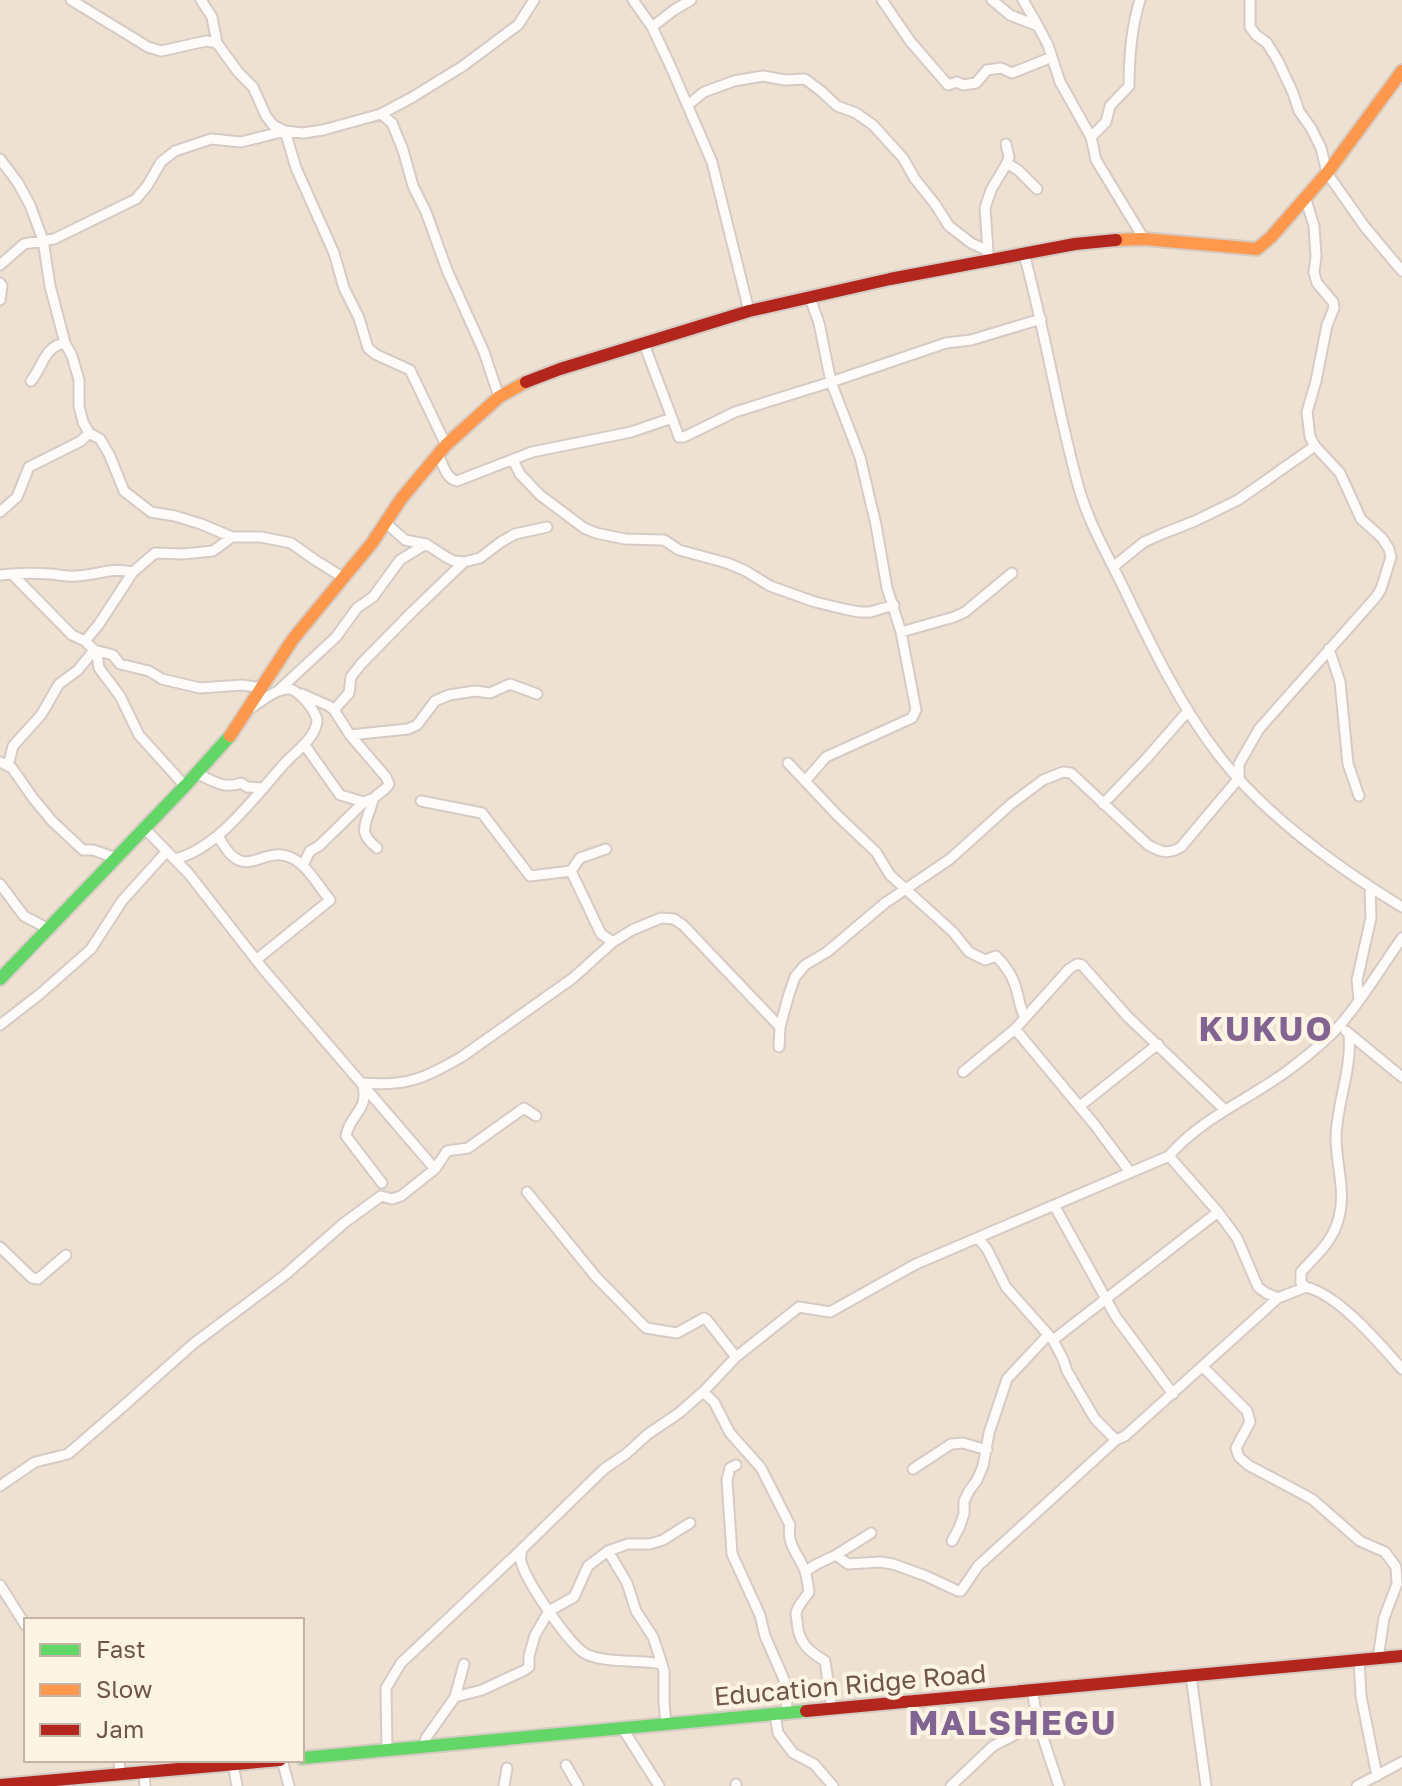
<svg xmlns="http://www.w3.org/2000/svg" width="1402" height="1786" font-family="'Golos Text',sans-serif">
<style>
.residential{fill:#eee1d2;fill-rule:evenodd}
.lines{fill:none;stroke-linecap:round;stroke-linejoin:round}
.street-casing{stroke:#d6cbc4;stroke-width:13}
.fast-casing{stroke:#d5cbc2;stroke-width:16}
.slow-casing{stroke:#d5cbc2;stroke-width:16}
.jam-casing{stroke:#d5cbc2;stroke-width:16}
.street{stroke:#fefcfb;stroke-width:9}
.fast{stroke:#63d668;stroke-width:12}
.slow{stroke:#ff974d;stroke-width:12}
.jam{stroke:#b3261e;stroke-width:12}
.labels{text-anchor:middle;stroke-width:8;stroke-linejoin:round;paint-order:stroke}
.street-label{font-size:26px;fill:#705548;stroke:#fef4e5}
.district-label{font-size:34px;font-weight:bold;letter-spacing:2px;fill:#826493;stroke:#fef4e5}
</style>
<rect width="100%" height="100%" fill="#f5eee5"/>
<!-- residential -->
<path class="residential" d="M0 0H1402V1786H0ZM26 1620H302V1760H26Z"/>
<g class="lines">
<!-- street casing -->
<g class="street-casing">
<path id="street" d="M71 0 148 47 161 51 206 41 217 43 238 72 253 87 266 116 273 125 285 131 303 133 323 130 381 114 411 98 463 66 518 25 534 0
M201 0 212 17 217 43
M633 0 652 27 670 65 712 162 749 311
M882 0 910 41 948 85 957 82 963 85 976 83 987 70 1001 68 1012 73 1052 57
M992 0 1010 15 1038 26 1048 45 1060 82 1091 137 1096 160 1144 239
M1023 0 1038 26
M1250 0V27L1256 35 1267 43 1278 61 1293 93 1299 111 1311 128 1321 148 1327 173 1365 227 1402 271
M652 27 674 10 691 0
M688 105 704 92 734 81 763 76 785 80 805 79 821 91 837 106 856 113 873 125 903 158 915 179 935 204 949 226 971 243 988 251 987 262
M381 114 392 123 403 150 413 186 426 212 447 270 484 352 499 397
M1091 137 1106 122 1110 106 1129 86C1129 56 1131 28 1140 0
M0 159 18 183 30 205 43 240 50 286 65 343 72 356 79 380V406L83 422 89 433 100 439 109 454 124 491 151 512 175 516 201 524 232 537H261L291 543 315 560 344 578
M1007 163 1018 170 1037 189
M988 251 985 208 991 190 1007 163 1009 157 1006 144
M1024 254C1045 330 1057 409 1078 485 1088 523 1110 559 1127 595 1153 649 1180 705 1217 753 1262 813 1338 868 1402 907
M0 265 24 244 54 239 136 199 147 186 161 162 175 151 211 139 241 142 285 131 296 168 334 253 344 288 359 318 368 348 375 354 410 370 446 445
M0 283 2 286 0 300
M644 344 678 434 679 437H684L735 412 831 382 946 343 971 340 1041 319
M31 381C43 367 44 346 65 343
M438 454C443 464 446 479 457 481L532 452 631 432 672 418
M513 460 520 474 540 495 584 528 596 533 625 539 664 540 679 550 727 563 746 571 770 586 815 602 844 609 859 612H870L894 605
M0 512 17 497 29 467 81 441 89 433
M386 523 405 540 426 544 446 557 454 561 464 562 480 558 501 542 515 534 547 527
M1113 567 1144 542 1162 534 1195 521 1238 500 1315 446
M12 574 72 635 85 641 94 650 97 654 99 668 120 696 139 735 185 786
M0 575C17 573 34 573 51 574 59 575 68 577 76 576 97 575 113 567 133 572
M901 632 954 617 965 612 1012 573
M85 641 99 624 133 572 155 553 183 554 213 551 232 537
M1329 649 1340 682 1348 764 1359 796
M280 689 336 637 357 608 373 597 400 560 426 544
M302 694 329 706 334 710 350 735 386 777 389 784C385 791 378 793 374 798 373 799 370 811 369 812 363 830 361 835 377 848
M334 710 349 693 351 677 361 664 412 612 464 562
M350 735 408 729 417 725 435 701 449 695 475 691 490 693 510 684 537 694
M304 744 340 795 364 802
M0 762 12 768 33 798 52 821 83 850H93L116 858
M788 763 838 816 876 852 890 875 953 932 969 952 985 960 996 956C1005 965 1011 973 1015 985 1019 996 1019 1007 1025 1017
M8 766 13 746 41 715 59 684 78 670 94 650 113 655 120 664 149 671 162 679 200 688 242 685 262 688
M196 773C211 780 224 790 241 783L247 787 264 788
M805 781 826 757 912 718 916 710 901 632 887 588 876 525 860 457 831 382 819 323 810 298
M421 801 482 813 530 876 571 871 601 934 613 942
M1103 804 1146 759 1188 711
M144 828 189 874 264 970 435 1169
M218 835C244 888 261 843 292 858 308 866 319 887 330 900L256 960
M175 859C218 849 256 795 285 763 294 753 308 744 314 731 315 729 317 723 317 720 315 710 299 690 289 689 276 688 261 702 251 708
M303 865 310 851 319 846 364 802 374 798
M571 871 580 858 606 849
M0 884 24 916 49 929
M1402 938C1382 966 1363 998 1341 1024 1327 1040 1307 1056 1290 1069 1250 1099 1201 1118 1169 1156L1218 1212 1237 1238 1258 1287 1266 1293 1278 1298 1306 1287C1339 1295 1379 1343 1402 1369
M1359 1000 1357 980 1371 918 1370 888
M0 1025 40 994 91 949 122 901 167 851
M1015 1029 1094 1124 1130 1172
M1346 1031 1402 1077
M779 1047 780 1027 789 994 795 977 805 965 827 952 885 903 950 859 1011 804 1043 780 1063 772 1071 773 1148 845C1161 852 1168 855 1181 847L1239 778V764L1259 729 1376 597 1381 589 1391 557 1389 549 1382 538 1361 519 1340 473 1315 446 1310 437 1307 412 1316 381 1327 325 1334 308 1333 302 1317 283 1314 273 1316 256 1314 226 1306 200
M963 1072 1015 1029 1069 969 1077 964 1082 965 1127 1016 1225 1110
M362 1083C406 1087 426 1078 463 1056L573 978 613 942 632 930 661 918 674 919 683 925 780 1027
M363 1086C369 1111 349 1115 346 1136L382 1183
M1080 1106 1158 1044
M527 1192 596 1277 646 1328 677 1333 704 1318 707 1320 736 1357
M1054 1205 1116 1317 1173 1394
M978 1238 987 1249 1006 1287 1053 1340 1063 1359 1067 1371 1095 1419 1116 1440
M0 1247 32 1278 38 1279 66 1255
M1306 1287 1301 1283V1272C1317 1254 1333 1242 1339 1217 1346 1191 1336 1164 1336 1137 1337 1102 1352 1070 1349 1034
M1053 1340 1218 1212
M1203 1367 1247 1411 1250 1422 1236 1448 1239 1457 1248 1465 1312 1499 1360 1541 1385 1552 1396 1567 1397 1584 1384 1618 1378 1658
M703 1392 714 1402 730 1433 761 1468 790 1525C786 1544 799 1555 805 1571 807 1578 808 1585 809 1592 806 1597 800 1603 798 1608 795 1613 796 1615 797 1621 798 1642 808 1651 825 1661L832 1709
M736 1465 730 1468 727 1480 732 1554 760 1615 765 1636 786 1684 787 1713
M913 1469 951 1444 963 1443 987 1450
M0 1486 35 1462 68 1454 128 1402 193 1344 285 1275 344 1223 381 1196 392 1199 401 1196 435 1169 447 1151 468 1148 524 1108 536 1116
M952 1541 959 1528 964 1514V1501L969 1491 977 1480 983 1466 989 1433 1007 1379 1048 1335
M608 1551 627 1583 636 1611 653 1637 662 1664
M836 1555 871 1533
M805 1572 815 1565 836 1555 848 1564 880 1562 893 1564 926 1576 958 1591H961L978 1566 1116 1440 1125 1436 1278 1298
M0 1585 26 1626
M1359 1659 1361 1696 1377 1776
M1191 1676 1206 1786
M1032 1690 1038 1723 1059 1786
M455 1697 464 1664
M775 1714 778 1733 793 1753 814 1764 833 1786
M666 1725 664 1702V1671L662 1664C639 1659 608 1664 586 1654 570 1646 525 1580 521 1561 520 1556 521 1555 522 1549L604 1469 626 1454 648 1434 679 1413 703 1392 736 1357 799 1307 830 1312 916 1264 1169 1156
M623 1729 659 1786
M423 1747 426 1738 455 1697 482 1690 525 1670 529 1667V1656L535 1635 549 1611 574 1597 588 1566 608 1551 628 1544H650L663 1540 690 1523
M387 1750 386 1688 401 1663 522 1549
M119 1760 120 1774
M282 1760 289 1786
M233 1764 237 1786
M566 1765 578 1786
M144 1772 145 1786
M504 1786 507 1768
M736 1786V1784
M951 1786 993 1746 1038 1723
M1357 1786 1402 1762"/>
</g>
<!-- fast casing -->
<g class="fast-casing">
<path id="fast" d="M0 979 185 786 230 736
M302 1758 806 1711"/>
</g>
<!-- slow casing -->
<g class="slow-casing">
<path id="slow" d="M1116 240 1144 239 1257 249 1271 237 1327 173 1402 71
M230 736 293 639 372 543 401 499 446 445 499 397 526 382"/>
</g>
<!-- jam casing -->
<g class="jam-casing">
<path id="jam" d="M526 382 560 369 749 311 890 279 1075 244 1116 240
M806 1711 1402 1656
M0 1785 280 1760"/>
</g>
<!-- street -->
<use href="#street" class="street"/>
<!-- fast -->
<use href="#fast" class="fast"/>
<!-- slow -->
<use href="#slow" class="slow"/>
<!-- jam -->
<use href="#jam" class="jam"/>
</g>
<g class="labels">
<!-- street labels -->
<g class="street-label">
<text transform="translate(850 1685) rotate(-5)" y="9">Education Ridge Road</text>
</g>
<!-- district labels -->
<g class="district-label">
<text x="1266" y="1041">KUKUO</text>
<text x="1013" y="1735">MALSHEGU</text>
</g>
</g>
<!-- legend -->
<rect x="24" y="1618" width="280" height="144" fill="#fef4e5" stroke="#c5b4a6" stroke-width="2"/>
<rect x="40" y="1644" width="40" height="12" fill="#63d668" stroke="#c5b4a6" stroke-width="2"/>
<text x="96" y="1658" font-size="24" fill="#705548">Fast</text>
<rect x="40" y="1684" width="40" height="12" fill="#ff974d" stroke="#c5b4a6" stroke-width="2"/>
<text x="96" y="1698" font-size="24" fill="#705548">Slow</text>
<rect x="40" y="1724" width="40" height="12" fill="#b3261e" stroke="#c5b4a6" stroke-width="2"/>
<text x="96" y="1738" font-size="24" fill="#705548">Jam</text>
</svg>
